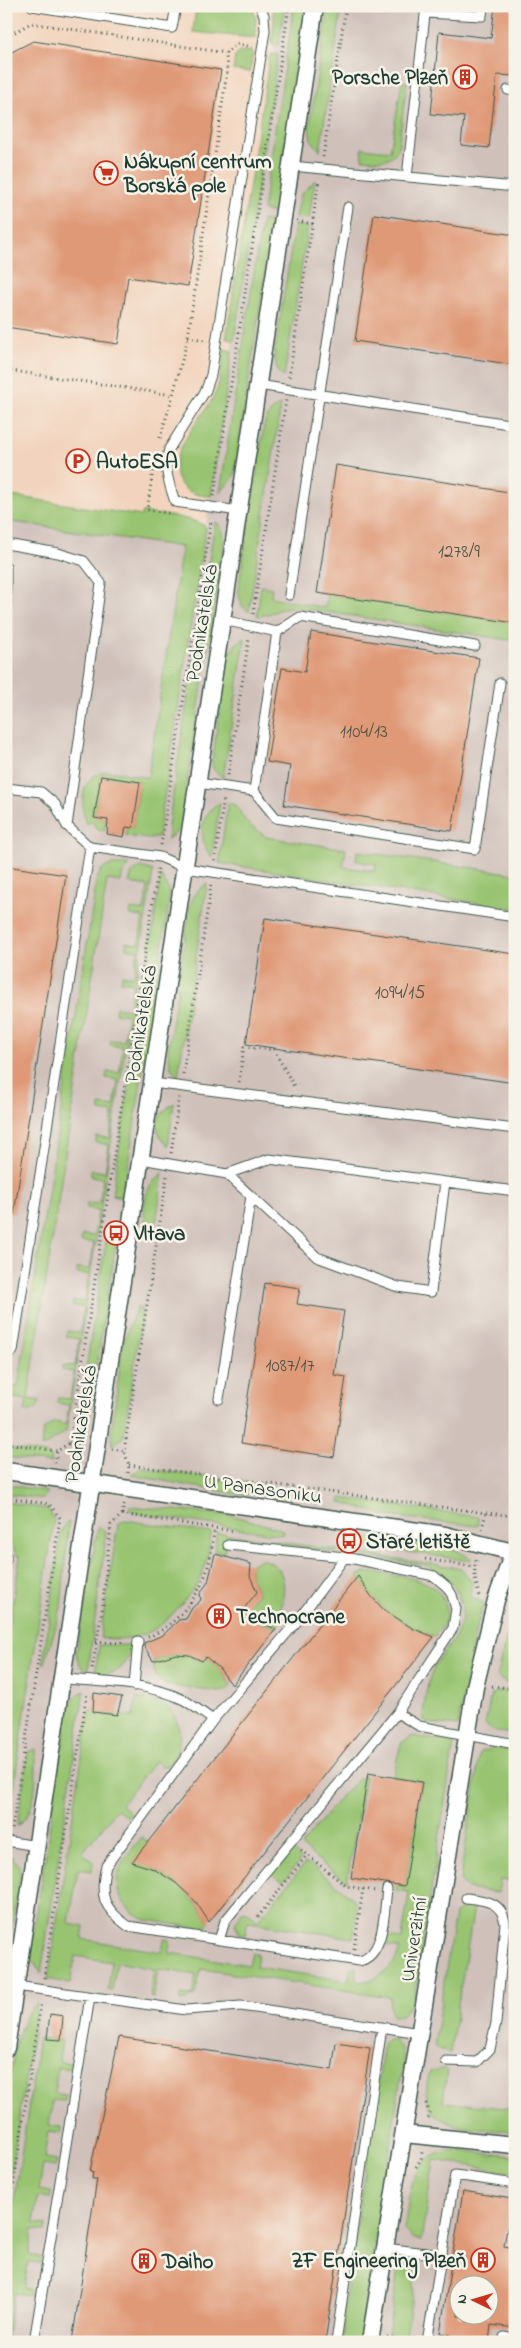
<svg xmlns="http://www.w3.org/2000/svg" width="521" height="2348" font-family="'Indie Flower',sans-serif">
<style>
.built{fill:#f2d4be}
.industrial{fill:#cfc0ba;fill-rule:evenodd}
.green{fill:#98c471;stroke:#5c8052}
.building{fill:#df9977;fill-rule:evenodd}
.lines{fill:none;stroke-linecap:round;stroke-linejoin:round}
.service-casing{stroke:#3f564b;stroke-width:11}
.minor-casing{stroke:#3f564b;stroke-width:19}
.path{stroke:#3f564b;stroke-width:3;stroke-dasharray:1 4;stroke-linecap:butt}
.service{stroke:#fff;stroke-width:9}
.minor{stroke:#fff;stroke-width:16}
.labels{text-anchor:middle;stroke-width:5;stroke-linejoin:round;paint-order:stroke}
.number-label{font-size:19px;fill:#4f5445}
.poi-label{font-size:21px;font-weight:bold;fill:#1f3d34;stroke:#f7f3e8;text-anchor:start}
.street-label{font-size:21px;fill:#1f3d34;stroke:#f7f3e8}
</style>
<rect width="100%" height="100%" fill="#f7f3e8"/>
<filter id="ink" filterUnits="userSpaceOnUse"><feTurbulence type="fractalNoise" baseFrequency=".02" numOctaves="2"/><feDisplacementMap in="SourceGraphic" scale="10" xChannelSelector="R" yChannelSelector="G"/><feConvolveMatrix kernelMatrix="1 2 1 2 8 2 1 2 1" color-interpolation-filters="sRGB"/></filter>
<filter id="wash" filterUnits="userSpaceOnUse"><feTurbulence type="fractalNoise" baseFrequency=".0096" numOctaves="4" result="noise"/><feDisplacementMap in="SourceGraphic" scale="20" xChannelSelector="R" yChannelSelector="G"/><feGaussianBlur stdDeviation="1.12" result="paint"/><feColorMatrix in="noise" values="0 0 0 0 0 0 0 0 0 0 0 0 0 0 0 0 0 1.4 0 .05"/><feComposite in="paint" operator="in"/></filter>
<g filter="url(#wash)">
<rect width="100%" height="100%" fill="#f3e5cd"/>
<!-- built -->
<path class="built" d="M6 6H280L204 539 6 509Z"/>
<!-- industrial -->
<path class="industrial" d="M280 6H515V2342H6V509L204 539ZM458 2286H488V2316H458Z"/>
<!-- green -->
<path class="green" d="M196 6H252L256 18 255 38 193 32Z
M272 6H285L279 45 272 44 274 18Z
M294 6 307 8 275 213 263 210Z
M328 6H342L320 151 311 139 309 129Z
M240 51 253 52 250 72 233 70 235 57Z
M270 54 278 55 234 340 226 339Z
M402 82H407L398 149C389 163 377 160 362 159V148L390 151Z
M315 180 309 219 296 217 301 194Z
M262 220 273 222 234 477 220 493Z
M295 225 308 227 284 377 278 372 274 356Z
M224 349 232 351 211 496C200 496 190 494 182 486 160 461 200 421 213 398 221 383 222 366 224 349Z
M281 404 249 612 242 606 238 591 264 426C267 415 271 410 281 404Z
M6 495 142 516V512C158 515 195 517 206 527L158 837 149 839 126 836 127 827 133 828 140 782 101 776 94 817 106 819 104 831 96 828 92 821 86 824C80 805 80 776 105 772 118 770 135 777 148 777L182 547 6 521Z
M215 522 220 525 225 539 181 821 177 832 168 839V826Z
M261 586 272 588 271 597 325 608 327 594 515 623V641L293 607C280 607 270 616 257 616Z
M245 638 223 778 213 769 212 762 228 656 236 644Z
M220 803 212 857C197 841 199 813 220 803Z
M228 803 235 805 248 824 266 837 346 849 343 867 375 871 376 864 356 861 357 851 515 874V909L219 863Z
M130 864 122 875 121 882 107 880 28 1399 41 1401 35 1410 25 1412 27 1400 6 1397V1386L18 1387 97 879 102 869 111 865Z
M141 867 153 871 66 1432 45 1446H41L43 1430 54 1422 66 1424 69 1405 57 1403 58 1398 70 1399 74 1372 62 1370 63 1365 75 1366 79 1339 67 1337V1331L80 1333 84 1307 72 1305 73 1300 85 1302 89 1275 77 1273V1268L90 1269 94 1243 81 1241 82 1235 94 1236 98 1210 87 1208V1203L99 1204 103 1178 91 1176V1170L105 1172 109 1145 96 1142V1137L110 1138 113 1113 100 1111V1105L114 1107 118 1080 106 1078 107 1072 119 1073 123 1047 110 1045 111 1040 124 1041 128 1015 115 1013 116 1007 129 1009 133 983 121 981 122 975 134 976 138 950 126 948V942L139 944 143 917 130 915 131 909 144 911 148 886 129 883 132 873Z
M161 876 169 890V903L123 1197 112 1195Z
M207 884 178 1077 171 1068 168 1051 190 906C193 896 198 889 207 884Z
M174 1103 168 1146C151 1128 155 1116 174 1103Z
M163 1173 154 1239 146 1240C145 1213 138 1191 163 1173Z
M107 1236 117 1237 87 1425 82 1440 77 1437 76 1432Z
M137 1307 141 1309 142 1314 125 1428 123 1437 112 1445 111 1435 123 1343Z
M6 1448 46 1454 51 1457 52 1463 6 1457Z
M141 1468 256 1484V1494H235L131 1475Z
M6 1484 47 1492 43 1499 6 1494Z
M341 1498 479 1517 478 1526 387 1516 340 1502Z
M6 1502 48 1509 54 1520 10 1811H6V1647L20 1556 16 1555 13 1546 6 1537Z
M129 1506 231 1515 283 1530 282 1535 135 1513 131 1511Z
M125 1520 211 1533C209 1546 208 1561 202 1574 198 1585 190 1593 183 1602 158 1633 140 1642 100 1638L118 1524Z
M69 1522 61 1608 45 1663H43L61 1532 66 1523Z
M98 1526 105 1531 106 1537 88 1671 81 1667 76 1653Z
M217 1533 461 1568 472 1582 470 1597 484 1602 475 1633 458 1726 428 1723 423 1719V1714C425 1698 427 1681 435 1666 441 1653 453 1644 458 1631 471 1602 452 1574 424 1565L227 1537 224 1553 214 1551Z
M386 1537 456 1550 471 1558 470 1561 367 1546 368 1538Z
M262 1559C295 1568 282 1602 277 1628L257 1621 242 1611 258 1593 250 1576 251 1564Z
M366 1572C392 1576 438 1574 446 1606 449 1619 443 1628 434 1636 400 1626 376 1606 358 1576Z
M515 1606V1642L508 1671 515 1673V1684C506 1683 501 1682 497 1674Z
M99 1645H133C126 1667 119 1676 95 1674Z
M176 1654 189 1655 202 1661 206 1657 219 1668 231 1686 225 1691 218 1692 166 1685C155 1679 154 1673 153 1661Z
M501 1690 515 1692V1734L496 1732 485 1725 491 1695Z
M84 1691 41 1973 31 1959V1949L68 1708 76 1696Z
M136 1698C146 1699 158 1700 166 1706 184 1721 184 1750 167 1766H162L155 1761 121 1805 131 1813 128 1817 117 1809 82 1853 93 1862 92 1871 78 1869 69 1924 84 1927 82 1939 162 1952 164 1939 170 1940 169 1953 249 1965 252 1953 258 1954 256 1967 348 1981 351 1968H357V1982C378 1981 394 1969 400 1949L387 1946 388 1937 402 1939 409 1892 396 1890 397 1885 405 1886 422 1782 393 1777 401 1743 413 1736 454 1743 414 2000 402 2015 394 2016C388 2009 390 2005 390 1997L201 1969 195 1995 186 2001 180 2002 181 1995 192 1996 196 1975 158 1969 153 1998 150 1997 154 1969 117 1962 112 1991 108 1990 112 1962 75 1956 70 1984 48 1979 89 1711 133 1717Z
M494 1748 507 1750 515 1755V1881L500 1880 498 1893 468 1889 460 1880 480 1752Z
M36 1749C36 1767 37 1799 28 1814 26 1819 20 1822 17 1826L28 1752Z
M362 1776H365L347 1882 303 1848 302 1845 340 1797Z
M142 1837 148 1842 144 1865C173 1877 193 1895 209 1922L206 1927 199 1928 146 1920C124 1911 110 1888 121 1866 126 1855 135 1846 142 1837Z
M292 1849 301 1859 283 1882 272 1874Z
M11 1856 19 1865 20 1876 6 1968V1890Z
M305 1863 310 1864 354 1899 357 1911 353 1938 248 1922 245 1935 239 1934 235 1924 242 1912 246 1911 258 1921Z
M468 1906 474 1907 450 2053 438 2050 434 2046 455 1913Z
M37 2004 6 2203C6 2163 2 2026 37 2004Z
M39 2038 62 2041 59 2061 71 2063 70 2069 58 2067 54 2093 66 2095 65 2101 53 2100 49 2125 61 2127 60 2134 48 2132 44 2158 57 2160 55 2167 43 2165 39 2190 51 2192 50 2199 38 2197 34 2223 46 2225 45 2231 33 2229 29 2254 41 2257 40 2263 28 2262 24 2288 36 2291 35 2296 14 2293 6 2342V2255Z
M390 2039H393L402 2049 404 2058 359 2342H342L344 2323 343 2316 384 2043Z
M440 2069H447L443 2102 515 2109V2131C489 2129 434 2133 427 2099 425 2090 428 2081 430 2072Z
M453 2150 515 2156V2173L434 2160 421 2241 413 2239 404 2230C411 2193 407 2157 453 2150Z
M406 2260 417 2261 406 2337 388 2334 399 2263Z"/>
<g id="blocks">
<!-- building -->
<path class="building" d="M495 6H515V76L497 75 489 148 461 145 464 117 431 114 439 32 491 38Z
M33 41 221 70 188 286 128 277 118 344 6 327V55Z
M374 214 515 235V365L355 341Z
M336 465 515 493V623L317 593Z
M311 632 479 658 452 831 284 805 290 766 267 762 282 668 305 672Z
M101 776 140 782 133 828 126 827 124 837 107 834 108 820 94 818Z
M6 866 66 875 14 1214 6 1213Z
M265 918 515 954V1083L246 1044Z
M265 1283 300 1288 297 1304 344 1311 334 1375 346 1377 334 1457 241 1443Z
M215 1554 251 1564 250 1576 257 1592 242 1611 257 1621 276 1629 232 1685 219 1668 206 1657 202 1661 189 1655 176 1654 153 1661 144 1646V1643L163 1635 179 1620 186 1619 192 1608 201 1600 200 1594 208 1582Z
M358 1576 371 1596 383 1609 412 1628 434 1637 209 1922 196 1902 176 1883 154 1869 132 1862Z
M94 1693 122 1697 117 1715 93 1712Z
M368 1773 422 1782 405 1886 351 1878Z
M50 2014 63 2016 61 2040 47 2039Z
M119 2037 332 2070 336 2043 370 2048 325 2342H72L97 2179H92L93 2172 90 2171Z
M463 2191 512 2199 504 2246 515 2248V2328L491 2325 489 2342H450L451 2335 440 2333ZM458 2286H488V2316H458Z"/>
</g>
</g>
<g filter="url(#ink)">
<use href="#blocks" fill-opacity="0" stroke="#3f564b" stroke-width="1"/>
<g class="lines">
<!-- service casing -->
<g class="service-casing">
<path id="service" d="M32 6 172 28 176 6
M425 13 482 16 483 6
M508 90 515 91
M291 166 515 187
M407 177 426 6
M258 385 515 425
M239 511 175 502C169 483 163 468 169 449L206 390 211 375 265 31 264 15 260 6
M6 544 58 553 84 561 101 583 67 826
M6 567V603
M289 595 348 207
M223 620 277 632 300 617 475 646
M198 783 254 791 276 818 475 849 500 683
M6 788 41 792 55 804 67 826 90 847 160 857 185 868 515 917
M254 791 277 632
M153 1083 515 1129
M141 1159 227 1174 317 1257 398 1287 431 1292 445 1182
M227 1174 269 1159 515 1191
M6 1356 13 1351 90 847
M219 1399 251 1196
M6 1556V1560
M345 1557 299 1619 213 1720 106 1866C99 1896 103 1908 128 1926L359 1961C385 1956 384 1911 387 1889
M63 1679C103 1682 147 1682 184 1700 194 1706 203 1713 213 1720
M134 1686 138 1641
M397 1713 419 1726 515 1744
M6 1841 37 1846
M219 1940 225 1921 397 1713 453 1628 456 1609 452 1595 447 1587 434 1576 345 1557 228 1545
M16 1986 186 2010 241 2006 420 2033
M446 2061 477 2062 490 2049 496 2023 505 1923C502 1901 484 1900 466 1898
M385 2248 442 2255
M504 2337 515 2339
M34 2342 90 1997
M336 2342 382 2027
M427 2342 455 2175 515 2184"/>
</g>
<!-- minor casing -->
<g class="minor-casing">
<path id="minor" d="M6 1471 445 1535 513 1552
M6 2048 315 6
M404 2134 515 2145
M370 2342 475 1687 496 1600 515 1548"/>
</g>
<!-- path -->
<path class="path" d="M6 37 31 23 226 53 237 44 252 47
M323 157 346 6
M297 221 313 224
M188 337 205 340
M6 370 173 395 188 337 227 72 226 53
M289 377 319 180
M160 438 173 395
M153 471 147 510 169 513
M214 496 289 6
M253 614 286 400
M228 775 249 638
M161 845 211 520
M215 861 224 798
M183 1074 211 885
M239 1082 244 1047 274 1050 295 1088
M171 1153 179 1097
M6 1443 57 1451
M70 1443 158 868
M112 1449 124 1451
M55 1463 57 1451 70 1443 81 1445
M129 1465 486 1513 506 1515 515 1506
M128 1473 129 1465 124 1451 167 1176
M6 1498 49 1504 60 1518 12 1830
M122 1514 233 1531
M482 1529 486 1513
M425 1559 474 1567
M476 1560C473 1572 476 1583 479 1595L481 1596
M148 1637C176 1626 200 1596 208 1567 212 1554 212 1541 215 1528
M96 1642 126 1643
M92 1669 102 1611 111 1525 122 1514 124 1504
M492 1686 515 1689
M301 1850 346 1886 376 1891
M6 1869 9 1854
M258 1917 307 1855
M354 1949 363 1889
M44 1978 87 1693
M426 2103 429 2113 428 2121
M416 2167 421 2159 422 2152
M6 2234 41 2002
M387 2337 405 2340"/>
<!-- service -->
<use href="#service" class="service"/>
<!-- minor -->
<use href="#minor" class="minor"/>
</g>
</g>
<!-- icons -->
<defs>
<g id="building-ring" transform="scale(1.25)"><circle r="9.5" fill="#f7f3e8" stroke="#c8321e" stroke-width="1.5"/><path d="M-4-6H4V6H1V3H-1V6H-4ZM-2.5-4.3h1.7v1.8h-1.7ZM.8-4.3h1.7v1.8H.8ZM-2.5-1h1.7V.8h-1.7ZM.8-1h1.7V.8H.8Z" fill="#c8321e"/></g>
<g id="supermarket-ring" transform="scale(1.25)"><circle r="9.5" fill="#f7f3e8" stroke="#c8321e" stroke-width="1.5"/><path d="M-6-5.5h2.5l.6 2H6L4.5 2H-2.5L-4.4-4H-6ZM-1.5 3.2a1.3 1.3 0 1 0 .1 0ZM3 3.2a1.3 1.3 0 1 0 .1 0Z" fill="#c8321e"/></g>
<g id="parking-ring" transform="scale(1.25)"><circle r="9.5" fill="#f7f3e8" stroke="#c8321e" stroke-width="1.5"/><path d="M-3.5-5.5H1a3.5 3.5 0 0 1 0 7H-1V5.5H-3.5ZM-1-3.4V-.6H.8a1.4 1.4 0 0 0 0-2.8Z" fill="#c8321e"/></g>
<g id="bus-ring" transform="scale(1.25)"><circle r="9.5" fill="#f7f3e8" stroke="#c8321e" stroke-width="1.5"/><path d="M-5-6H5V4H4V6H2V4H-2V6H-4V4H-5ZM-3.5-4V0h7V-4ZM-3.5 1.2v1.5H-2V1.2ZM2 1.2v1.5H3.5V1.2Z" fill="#c8321e"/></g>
</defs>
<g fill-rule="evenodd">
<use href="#building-ring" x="465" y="77"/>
<use href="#supermarket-ring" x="106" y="173"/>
<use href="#parking-ring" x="78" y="461"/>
<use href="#bus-ring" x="116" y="1233"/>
<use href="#bus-ring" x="349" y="1541"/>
<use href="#building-ring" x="219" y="1616"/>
<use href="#building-ring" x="483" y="2260"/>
<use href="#building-ring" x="144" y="2261"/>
</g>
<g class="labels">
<!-- number labels -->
<g class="number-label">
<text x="459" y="557">1278/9</text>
<text x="364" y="737">1104/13</text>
<text x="400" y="998">1094/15</text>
<text x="290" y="1371">1087/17</text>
</g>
<!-- poi labels -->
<g class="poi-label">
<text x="448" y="84" text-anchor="end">Porsche Plzeň</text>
<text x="124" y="168">Nákupní centrum<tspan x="124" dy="24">Borská pole</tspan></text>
<text x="96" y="468">AutoESA</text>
<text x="134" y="1240">Vltava</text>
<text x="366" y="1548">Staré letiště</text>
<text x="236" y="1623">Technocrane</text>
<text x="466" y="2267" text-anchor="end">ZF Engineering Plzeň</text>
<text x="162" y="2268">Daiho</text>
</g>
<!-- street labels -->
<g class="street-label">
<text transform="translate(201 623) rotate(-81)" y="7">Podnikatelská</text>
<text transform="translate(140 1024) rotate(-81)" y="7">Podnikatelská</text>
<text transform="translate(80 1424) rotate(-81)" y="7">Podnikatelská</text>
<text transform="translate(263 1488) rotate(8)" y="7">U Panasoniku</text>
<text transform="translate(413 1939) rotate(-81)" y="7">Univerzitní</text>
</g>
</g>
<!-- margin -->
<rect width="521" height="2348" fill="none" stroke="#f7f3e8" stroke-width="25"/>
<!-- north arrow -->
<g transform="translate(474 2300) rotate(275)"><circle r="24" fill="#f7f3e8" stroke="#a1aaa0"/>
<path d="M0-4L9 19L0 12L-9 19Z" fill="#c8321e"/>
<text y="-8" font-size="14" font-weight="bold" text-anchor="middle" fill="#1f3d34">N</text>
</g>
</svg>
